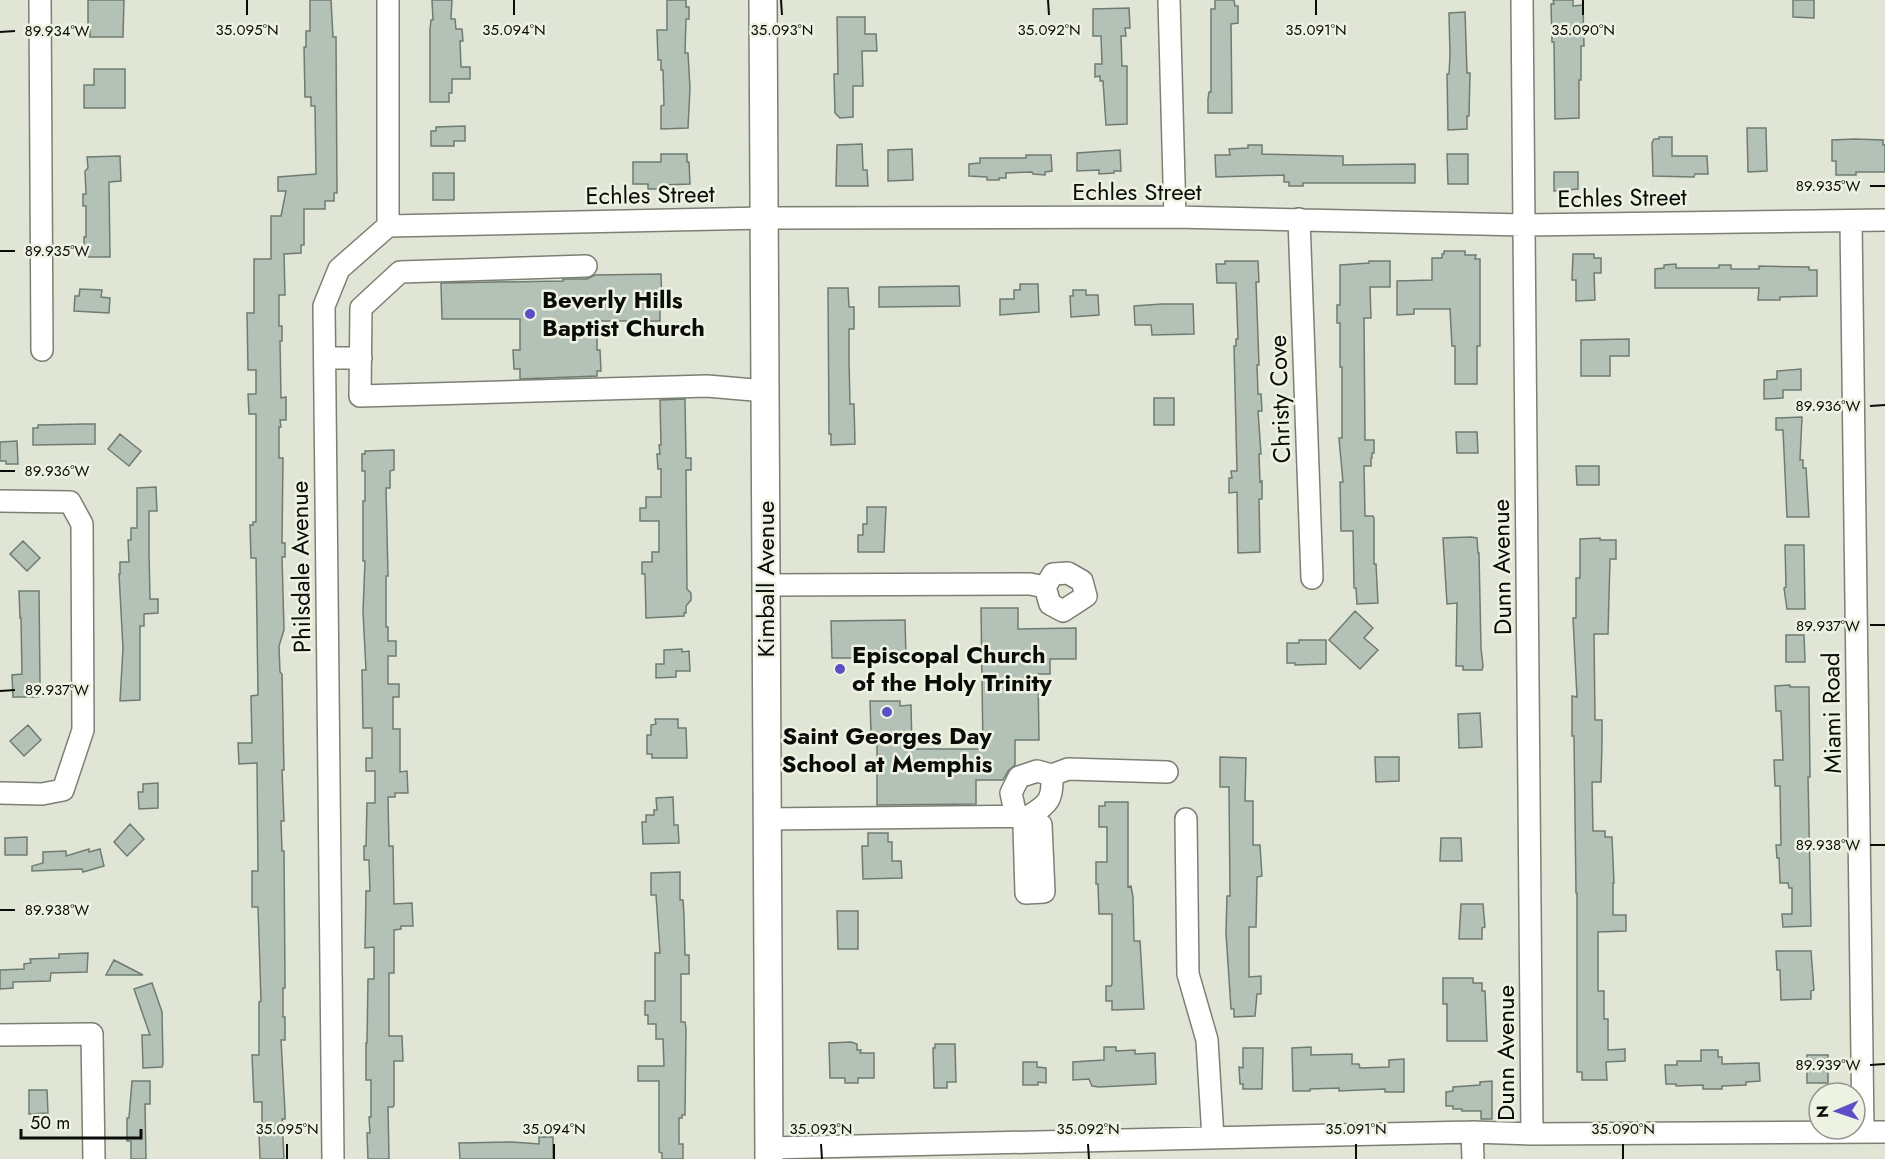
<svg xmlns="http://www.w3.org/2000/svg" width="1885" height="1159" font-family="Jost,sans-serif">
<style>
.building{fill:#b3c1b7;stroke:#6f7c72;stroke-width:1.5}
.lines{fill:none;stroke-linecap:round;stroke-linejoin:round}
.minor-casing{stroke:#7b8073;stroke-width:24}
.major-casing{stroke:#7b8073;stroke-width:30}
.minor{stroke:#fff;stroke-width:21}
.major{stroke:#fff;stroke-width:27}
.ticks{fill:none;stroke:#0a0c07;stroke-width:2}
.poi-dot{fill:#5c4ec6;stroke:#edf2e3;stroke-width:2}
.labels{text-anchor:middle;stroke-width:5;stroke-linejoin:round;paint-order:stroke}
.street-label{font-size:24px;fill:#0a0c07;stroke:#edf2e3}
.poi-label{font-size:24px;font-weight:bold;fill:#0a0c07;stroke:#edf2e3;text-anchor:start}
.ticks-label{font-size:15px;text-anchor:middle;fill:#0a0c07;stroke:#edf2e3;stroke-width:5;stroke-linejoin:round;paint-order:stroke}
</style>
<rect width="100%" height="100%" fill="#e0e5d6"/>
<!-- building -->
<path class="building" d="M88 0H124L123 37H90V25H88Z
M310 0H331L333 37H336L337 193H334V201H325V209H304V245H301V253L284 254 285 295H279V326H282V341H280L281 398 286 397V420H280L281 427H279V458H283L282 543H285V557H282L284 630 279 646 280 672 282 674 284 770H282L284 821H281L282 851H284L285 980V988H283V1017H285V1040H281L285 1112V1119H282L284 1159H260L259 1134H262V1102H254L252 1055H259V1002L261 1001 258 907H252V871H258L257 763 239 764 238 743H252L251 696 258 695 256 558H251L250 525H253V522H256V414H249L248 394H256V370H248L247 313H254V259H271V216H281L286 191H278V177L316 174 315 106H311V97H305L304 47H306V31H310Z
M432 0H452L451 19H455L456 29H462L463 41H460L461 67H470V79H452V93H449V102H430V29L431 20H433Z
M667 0H686V7H689V19H686L685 53H688L690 88 688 128 661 129V106L664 105 663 70H661V60H658L657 30H667Z
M1215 0H1234L1235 6H1238V23L1231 24 1232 113H1208V99L1209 92H1211V9H1215Z
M1553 0H1573V6L1583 5 1584 46H1581V80H1579V118L1555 119 1554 42H1552L1551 4H1554Z
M1793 0H1814V18L1793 17Z
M1129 8 1130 28H1125L1126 36H1121L1122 66H1127V124L1106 125 1103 81H1100V76L1095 77V64H1102L1101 36H1093V9Z
M1465 12 1467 73H1470L1469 116H1467V129L1448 130 1447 74H1449L1450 55 1449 13Z
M837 17H865V34H876L877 51H862L863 86H853V117L840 118 835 113 834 74H838Z
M94 69H125V108H84V85H94Z
M465 126V141H454V146H431V131H436V127Z
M1747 128H1766L1767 171 1748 172Z
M1659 137H1672V156H1707L1708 174H1695L1694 177 1653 176 1652 143 1654 139H1659Z
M1855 139 1883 140V145H1885V172H1856V175H1836V161H1832V140Z
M862 144 863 170H867L868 186H836L837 145Z
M1248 145H1262V154L1343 156V165L1415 164V183H1303V186H1289V182H1284V175L1216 177 1215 155H1230L1229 149 1248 148Z
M912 149 913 180 888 181V150Z
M1120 150 1121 171H1114V173L1099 174V170L1077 171V153Z
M661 154H687V162H689L690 184 663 185V189H648V184H633V162H661Z
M1447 154H1468V184H1448Z
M1026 155H1051L1052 171 1045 172V175L1033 174 1032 172 1006 173V178H999V180H987V177L969 176V164L980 163V158H1026Z
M120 156 121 181 109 182 110 257H86V254H84V237H86V206H83V194H86L85 171 88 168 87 157Z
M1554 172H1578V189L1554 191Z
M433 173H454V200H433Z
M1444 251H1465V255H1476L1475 259H1480V346H1477V384H1455V346H1452L1450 309H1414V314L1397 315V281L1432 280V258H1442V254H1444Z
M1573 254H1594V258H1601V273H1594L1595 300 1576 301V280H1572Z
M1225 261H1258L1259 282H1256L1259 365H1257L1258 394H1261L1262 411H1258L1261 454H1259L1260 482 1262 481V499H1259L1260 552 1238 553 1237 492 1229 493V478H1232L1231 471H1237L1234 346H1236V339H1238L1236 283H1217L1216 264H1225Z
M1369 261H1390V287H1370L1371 318H1364L1365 440H1374V453H1372V458H1371V466H1364L1365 516H1373L1374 518V564H1376L1378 603 1357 604 1356 588H1354L1353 531H1341L1340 482H1343L1339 438H1342V367H1340V323H1337V305H1340V265L1369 263Z
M1676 264V268H1719V265H1731V269H1759V266L1809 267V270H1817V296L1780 297V300H1758L1759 288H1655V269L1664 268V265Z
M661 274 662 307H660V321H597V350H600L601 371H597V376L520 379V369H514L513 350H520V319H442L441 283 563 281V279H587L595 275Z
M1020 284H1038L1039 312 1000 315V299H1014V290H1020Z
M959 286 960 306 879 307V287Z
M828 288H848L849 307H854V329H849V361L850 404H854L855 444 831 445V434H829Z
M80 289 102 290 101 297 110 298 109 313 74 311 75 296H79Z
M1073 290H1086V295H1098L1099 315 1071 317 1070 296H1073Z
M1162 304H1193L1194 334 1152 335 1151 325H1135L1134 306Z
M1629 339V356H1610V376H1581V340Z
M1801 369V390H1783V398L1764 399V380L1777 379V371Z
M1154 398H1174V425H1154Z
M685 399 686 458H691V470H686L687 589 691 593V600L686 606V613H684V616L646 618 645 574H642V562H652V552H659V521H640V508H646V497H661V469H658L657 454H660L659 445H661L660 400Z
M1802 417 1800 460H1803V468H1806L1809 517H1787L1783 430H1776V418Z
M83 424H95V444L33 445V428H38V425Z
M1456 432H1477L1478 453H1457Z
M120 434 141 451 129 466 108 449Z
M17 441 18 464H6V461H0V442Z
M394 450V470L390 471V488H386L388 576H386V627H388V641H396V656H388V684H399V697H393V729H400V772L407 771 408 793H395V797H388L389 846H393L394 904 412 903 413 926H401V929L394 930V973H389V1036H402L403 1061H394V1105L393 1107H388L389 1159H368L367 1133H370L369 1117H371V1080H366V1043H367L368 979H374V947L365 948 366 891H370L369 860H364V846H366L367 803H375V771H366V758H372V728H363L362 670H366L363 612 365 561H363V501H365V471H362V454H365V451Z
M1576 466H1599V485H1577Z
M156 487 157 511H149V552L150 599H158V613L144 614V626H140V700L120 701 123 648 119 574H120V562H129L128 540H131V528H137V488Z
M867 507H886L884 552H858V535H863V524H867Z
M1471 537 1477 538 1478 553H1479L1481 648 1483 666 1482 670H1463V666H1456L1457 603 1447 604 1443 538Z
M1600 538V540H1616V559H1610L1608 634H1594L1595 720H1602V742L1601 782H1592L1593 831H1605V837H1612L1614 883H1613V915H1626V931L1598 932V991H1604V1019H1608V1050L1625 1049V1061L1606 1062 1607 1080H1582V1072H1577V893H1576L1574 736H1572V696L1577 697 1573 618H1576V578H1580V539Z
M23 541 40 558 27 571 10 554Z
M1785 545H1804L1805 609H1787L1784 588 1786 587Z
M19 591H39L40 684H37L38 697H13L12 675 22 674 21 618H20Z
M981 608H1018V629L1076 628V659H1050V674H1038L1039 740H1015V765L1008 771 1003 780H976V804L877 805V732H871L870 701H900V706L911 705 912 749H983Z
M1355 611 1373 628 1364 638 1378 650 1360 669 1329 640Z
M905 620 906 658H832L831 621Z
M1786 635H1804L1805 662H1786Z
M1299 640H1326V664L1295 665V663H1287V643H1299Z
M682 649V652L689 651 690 671H676V677L656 678V664H664V650Z
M1790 685V687H1809L1810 777H1808L1811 926 1783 927 1782 914H1792V888H1789L1788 883H1780L1779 858H1777L1776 845H1781L1780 786H1775L1774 760H1783L1781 711H1776L1775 686Z
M1480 713 1482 747 1459 748 1458 714Z
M655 719H678V728H686L687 758H652V754H647V735H651V725L656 724Z
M28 725 41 740 24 756 10 741Z
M1220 757 1246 758 1245 801H1253V845H1260L1262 876 1257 877 1256 927H1249V977L1261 976V994H1257L1255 1016 1234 1017V1009H1231L1226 933 1227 896H1230L1229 787H1220Z
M1375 757H1399V781L1376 782Z
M158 783V808L139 809 138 792H143V784Z
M673 797 674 825H678L679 843 643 844 642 822H646V815H654V810H657L656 798Z
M1105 802H1128V887L1131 886 1133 897 1134 941H1140L1144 1009 1112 1010V1001H1106V986H1111L1112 984V914H1099L1098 884H1096V862H1107V827H1099V806H1105Z
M130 824 144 839 127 856 114 842Z
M868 833H888V842H892V861H901L902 878 863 879 862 846H868Z
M27 837V855H5V838Z
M1441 838H1461L1462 861H1440Z
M89 849V852L100 849 104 866 83 872 82 869 32 871V866L43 863V852L66 851V856Z
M680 872V900H683L684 915 685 955H689V974H681V1022H685L686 1028 685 1115H682V1118H679V1144H683V1159H662V1153L659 1152V1081H638V1066H664L663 1039H656V1024H648V1015H645V1001H655V953H660L656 895H651V873Z
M1461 904H1483L1485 927 1482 928V939H1459Z
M837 911H858V949H838Z
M1776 951H1811L1814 990 1811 991V999L1781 1000 1780 970H1777Z
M88 953 87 972 51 973 50 981 13 982V988L0 989V970L24 969V964L31 963 30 959 59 958V954Z
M114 960 143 975H106Z
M1443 978H1473V983H1482V991H1485L1487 1041H1447V1004H1443Z
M152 983 162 1012 163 1064 162 1067 143 1068 142 1035H150L134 989Z
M851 1042 857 1044V1050H861L860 1053H874V1078H858V1083H845V1078H830L829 1043Z
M935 1044H955L956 1082H947V1088H934L933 1048H935Z
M1104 1047H1116V1051L1135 1050V1054L1155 1053 1156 1084 1099 1087 1092 1086 1089 1079 1073 1080V1062L1104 1060Z
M1311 1047V1055L1352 1054V1064H1359L1360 1068 1389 1067V1060L1404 1059V1092H1385V1089L1339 1091V1088L1310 1089V1091H1293L1292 1048Z
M1243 1048H1263L1262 1089H1243V1084H1240L1239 1067 1243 1068Z
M1701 1050H1718V1057H1722V1064L1759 1063 1760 1081 1746 1082V1085L1722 1086V1089H1703V1085L1676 1086V1084H1666L1665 1065H1677V1061H1701Z
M1807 1055H1828V1083H1807Z
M1023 1062H1037V1067L1046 1068V1083L1038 1082V1085H1023Z
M132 1081H150V1104H145L146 1159H131V1141H127V1118H129Z
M1492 1081V1119H1481V1111H1462V1109H1453V1106H1446V1092L1453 1091V1087L1480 1085V1082Z
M29 1090H47L48 1113 29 1114Z
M539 1137H553V1159H460L459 1143 512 1142 539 1144Z"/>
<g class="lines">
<!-- minor casing -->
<g class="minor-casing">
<path id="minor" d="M40 0 42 350
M1169 0 1175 217
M1522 0 1532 1134
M1299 219 1312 578
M1851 221 1863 1132
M388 226 764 218 1175 217 1524 225 1885 220
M586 266 400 272 361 308 360 396 707 386 765 391
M325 358H361
M0 501 70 502 82 524 83 730 63 790 42 794 0 793
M766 585 1030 584 1045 587 1050 604 1063 611 1086 596 1082 581 1068 573 1053 574 1045 587
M1016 816 1011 793 1019 777 1037 771 1052 775 1068 769 1167 772
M767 819 1029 816 1024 827 1026 893 1044 892 1041 825 1029 816C1049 804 1053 799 1052 775
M1186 819 1188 974 1207 1040 1213 1138
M0 1035 92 1034 94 1159
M1472 1132 1473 1159
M769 1148 1472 1132 1532 1134 1885 1132
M333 1159 324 306 339 269 388 226V0"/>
</g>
<!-- major casing -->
<g class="major-casing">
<path id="major" d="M763 0 769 1159"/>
</g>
<!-- minor -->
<use href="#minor" class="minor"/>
<!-- major -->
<use href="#major" class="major"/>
</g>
<!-- ticks -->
<path class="ticks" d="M247 0V15M514 0V15M781 0 782 15M1048 0 1049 15M1316 0V15M1583 0V15M0 32 15 31M1870 186H1885M0 251H15M1870 406 1885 405M0 471H15M1870 625H1885M0 691 15 690M1870 845H1885M0 910H15M1870 1065 1885 1064M287 1144V1159M554 1144V1159M821 1144 822 1159M1088 1144 1089 1159M1356 1144V1159M1623 1144V1159"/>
<!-- markers -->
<g class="poi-dot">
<circle cx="530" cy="314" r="6"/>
<circle cx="840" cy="669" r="6"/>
<circle cx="887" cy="712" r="6"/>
</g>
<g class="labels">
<!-- street labels -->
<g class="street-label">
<text x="1137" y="200">Echles Street</text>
<text transform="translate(650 195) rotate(-1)" y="8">Echles Street</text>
<text transform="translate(1622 198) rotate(-1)" y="8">Echles Street</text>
<text transform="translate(1280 399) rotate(-92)" y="8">Christy Cove</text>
<text transform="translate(301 567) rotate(-91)" y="8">Philsdale Avenue</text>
<text transform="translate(1502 567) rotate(-91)" y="8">Dunn Avenue</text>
<text transform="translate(766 579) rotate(-90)" y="8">Kimball Avenue</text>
<text transform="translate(1832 713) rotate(-91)" y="8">Miami Road</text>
<text transform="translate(1506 1053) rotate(-90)" y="8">Dunn Avenue</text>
</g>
<!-- poi labels -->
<g class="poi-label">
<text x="542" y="308">Beverly Hills<tspan x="542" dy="28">Baptist Church</tspan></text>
<text x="852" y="663">Episcopal Church<tspan x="852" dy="28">of the Holy Trinity</tspan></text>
<text x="887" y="744" text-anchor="middle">Saint Georges Day<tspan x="887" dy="28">School at Memphis</tspan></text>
</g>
</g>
<g class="ticks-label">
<text x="247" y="35">35.095°N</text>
<text x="514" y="35">35.094°N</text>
<text x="782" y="35">35.093°N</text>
<text x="1049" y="35">35.092°N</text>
<text x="1316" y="35">35.091°N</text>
<text x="1583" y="35">35.090°N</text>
<text x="57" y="36">89.934°W</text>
<text x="1828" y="191">89.935°W</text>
<text x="57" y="256">89.935°W</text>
<text x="1828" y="411">89.936°W</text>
<text x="57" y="476">89.936°W</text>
<text x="1828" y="631">89.937°W</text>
<text x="57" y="695">89.937°W</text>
<text x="1828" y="850">89.938°W</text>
<text x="57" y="915">89.938°W</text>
<text x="1828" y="1070">89.939°W</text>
<text x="287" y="1134">35.095°N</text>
<text x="554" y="1134">35.094°N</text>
<text x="821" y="1134">35.093°N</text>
<text x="1088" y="1134">35.092°N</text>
<text x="1356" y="1134">35.091°N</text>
<text x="1623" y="1134">35.090°N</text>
</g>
<!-- north arrow -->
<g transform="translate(1837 1111) rotate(268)"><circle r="28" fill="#edf2e3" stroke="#92968b" stroke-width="1.5"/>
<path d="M0-4.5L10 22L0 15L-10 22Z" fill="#5c4ec6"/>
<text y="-9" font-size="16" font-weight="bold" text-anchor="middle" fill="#0a0c07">N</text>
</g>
<!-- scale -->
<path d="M21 1129v9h120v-9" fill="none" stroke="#0a0c07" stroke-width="3"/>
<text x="30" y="1129" font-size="18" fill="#0a0c07" stroke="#edf2e3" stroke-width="4.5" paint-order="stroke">50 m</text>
</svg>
